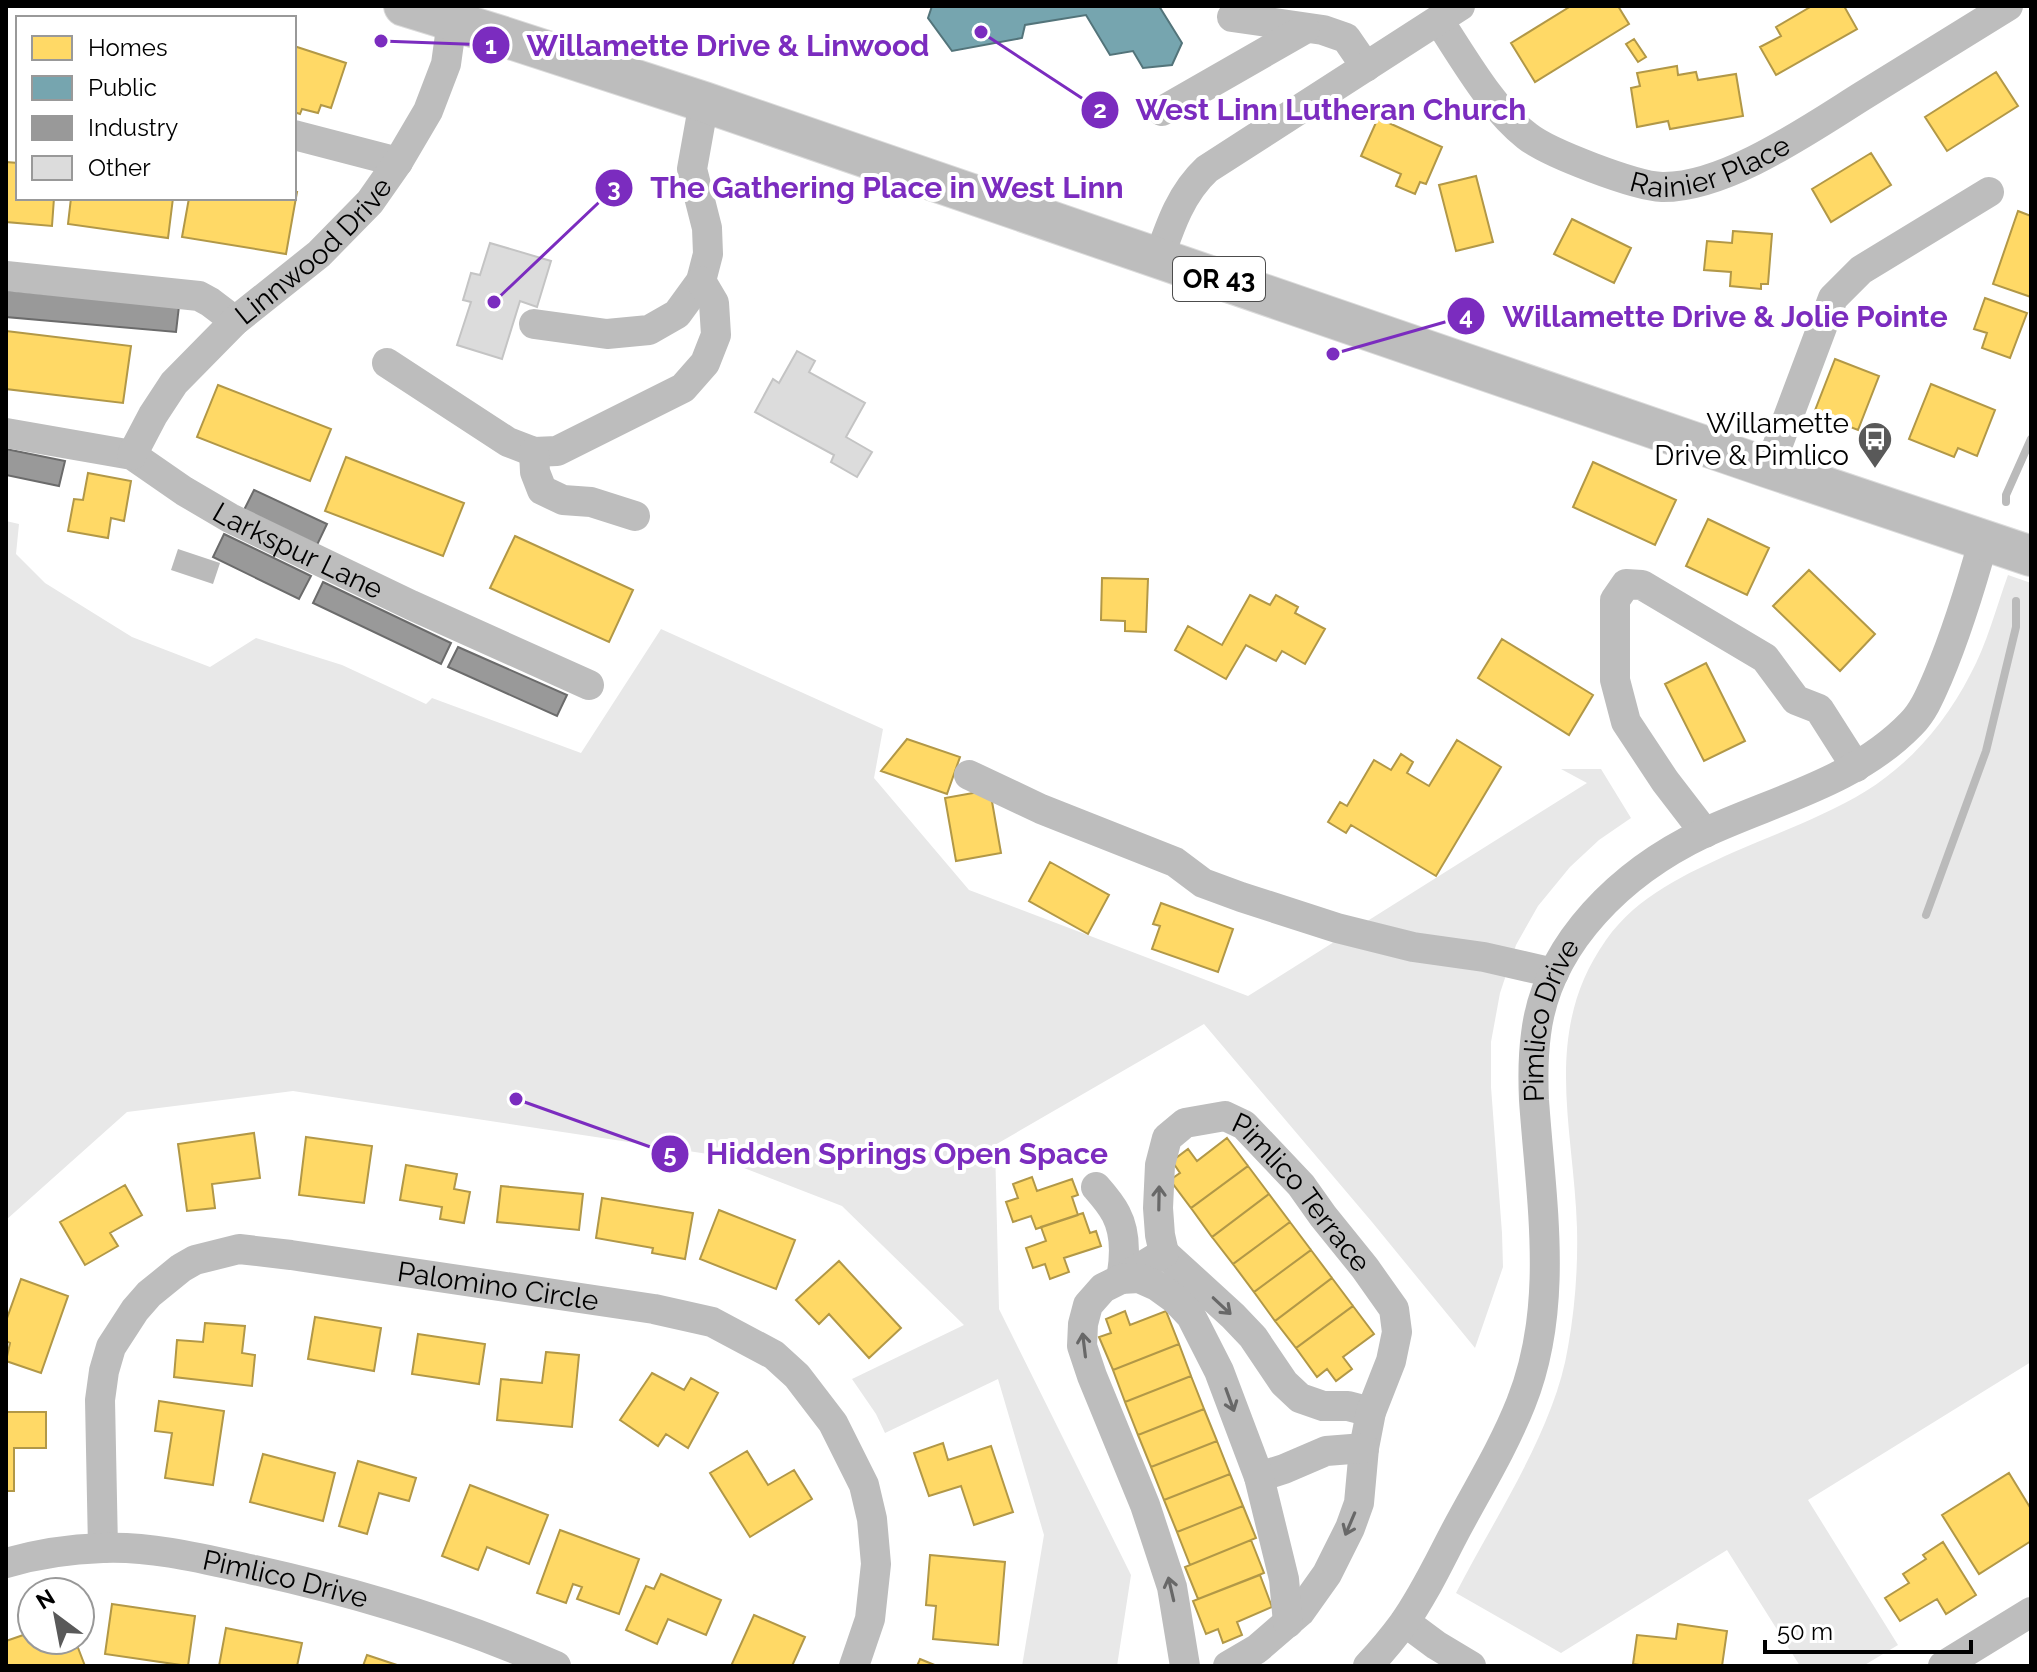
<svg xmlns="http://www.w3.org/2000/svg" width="2037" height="1672" font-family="Raleway,sans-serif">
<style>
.green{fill:#e8e8e8}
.water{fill:#bababa}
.homes{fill:#ffd966;stroke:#b29847;stroke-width:2}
.public{fill:#76a5af;stroke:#53747a;stroke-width:2}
.industry{fill:#999;stroke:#6b6b6b;stroke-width:2}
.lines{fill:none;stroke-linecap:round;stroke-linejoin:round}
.stream{stroke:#bababa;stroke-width:8}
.building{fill:#dcdcdc;stroke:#c4c4c4;stroke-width:2}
.major-casing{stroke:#dbdbdb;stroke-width:42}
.minor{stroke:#bdbdbd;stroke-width:30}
.major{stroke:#bdbdbd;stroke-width:40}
.oneway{stroke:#686868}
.labels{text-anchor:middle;stroke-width:8;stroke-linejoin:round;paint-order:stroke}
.shield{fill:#fff;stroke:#4c4c4c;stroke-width:2}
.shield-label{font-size:26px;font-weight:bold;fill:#000}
.street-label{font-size:28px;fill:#000;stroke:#fff}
.poi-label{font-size:28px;fill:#000;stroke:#fff;text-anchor:end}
.leader{fill:none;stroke:#7b2cbf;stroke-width:3}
.callout-dot{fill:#7b2cbf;stroke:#fff;stroke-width:3}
.mark-label{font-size:24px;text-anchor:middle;font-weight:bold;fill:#fff}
.callout-label{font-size:30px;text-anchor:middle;font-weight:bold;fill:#7b2cbf;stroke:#fff;stroke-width:8;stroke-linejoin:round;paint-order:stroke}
</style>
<rect width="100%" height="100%" fill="#fff"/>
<!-- green -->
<path class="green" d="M6 521 19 524 16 554 45 583 132 637 210 667 256 638 342 665 426 704 432 698 581 753 661 629 883 729 874 778 969 890 1248 996 1587 783 1561 769H1601L1631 818 1599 840 1570 867 1538 906 1516 945 1500 993 1491 1042V1087L1502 1233 1503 1267 1475 1348 1372 1222 1204 1024 995 1145 999 1309 1131 1575 1117 1666H1022L1044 1535 998 1379 885 1433 876 1414 852 1379 964 1325 842 1206 708 1154 293 1091 127 1112 6 1220Z
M2008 575 2031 583V1362L1808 1500 1898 1645 1863 1666H1800L1727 1550 1561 1653 1456 1593C1494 1519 1555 1429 1568 1347 1575 1308 1578 1268 1577 1228 1574 1126 1541 1032 1606 940 1638 895 1686 874 1734 852 1778 833 1825 816 1866 791 1911 763 1946 722 1970 675 1987 644 1996 608 2008 575Z"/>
<!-- water -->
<path class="water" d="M178 549 220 563 213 584 171 570Z"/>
<!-- homes -->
<path class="homes" d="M1571 6H1618L1629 24 1535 82 1511 43Z
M1812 6H1844L1857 29 1776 75 1760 47 1781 36 1776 27Z
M1634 39 1646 57 1638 62 1626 44Z
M294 46 346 63 331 108 321 105 318 113 302 109 300 114 294 112Z
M1677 66 1678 75 1696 72 1698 80 1736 74 1743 116 1670 129 1668 121 1637 127 1631 88 1640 86 1637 73Z
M1996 72 2018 106 1947 151 1925 117Z
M1378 118 1442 147 1426 184 1420 182 1415 194 1396 186 1401 174 1361 156Z
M1871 153 1891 185 1831 222 1812 189Z
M6 162 18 163V198H54L52 226 6 222Z
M1476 176 1493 242 1456 251 1439 185Z
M294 192H297L286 254 182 237 189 198H294Z
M71 198H173L168 238 68 224Z
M2018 211 2031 216V297L1993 284Z
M1572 219 1631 248 1614 283 1554 254Z
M1733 231 1772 234 1768 284H1761V289L1730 286 1731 272 1704 270 1707 241 1732 243Z
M1985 298 2027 313 2010 358 1982 348 1987 333 1974 329Z
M6 331 131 346 123 403 6 389Z
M1835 359 1879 376 1858 430 1814 413Z
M1931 384 1995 410 1977 456 1958 448 1954 457 1909 439Z
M218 385 331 429 310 481 197 437Z
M346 457 464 503 443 556 325 511Z
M1593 462 1676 500 1655 545 1573 507Z
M88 473 131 481 124 521 111 518 108 538 68 531 74 499 83 500Z
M1708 519 1769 548 1747 595 1686 566Z
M515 536 633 590 609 642 490 588Z
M1809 570 1875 634 1840 671 1773 606Z
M1102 578 1148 579 1146 632 1125 631V621L1101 620Z
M1250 595 1270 605 1276 595 1298 607 1295 613 1325 629 1305 664 1282 651 1276 661 1246 645 1226 679 1175 650 1188 626 1222 645Z
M1502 639 1593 695 1569 735 1478 678Z
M1706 663 1745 741 1704 761 1665 684Z
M907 739 960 757 947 794 881 771Z
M1457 740 1501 767 1436 876 1351 825 1346 833 1328 822 1340 802 1347 806 1374 760 1391 770 1401 754 1413 762 1407 773 1429 786Z
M990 790 1001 853 956 861 945 798Z
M1050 862 1109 895 1088 934 1029 901Z
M1161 903 1233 929 1218 972 1152 949 1160 926 1153 924Z
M254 1133 260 1178 212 1184 215 1208 187 1211 178 1144Z
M306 1137 372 1146 364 1203 299 1195Z
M1227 1138 1248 1166 1191 1208 1170 1180 1180 1173 1172 1161 1188 1149 1197 1161Z
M406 1165 457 1174 454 1189 470 1192 464 1223 440 1219 442 1207 400 1200Z
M1248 1166 1269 1194 1212 1237 1191 1208Z
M1032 1177 1037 1191 1072 1179 1078 1195 1072 1197 1078 1215 1036 1229 1031 1216 1013 1222 1006 1202 1018 1198 1013 1184Z
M125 1185 142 1215 110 1233 118 1246 85 1265 60 1222Z
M501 1186 583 1194 579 1230 497 1222Z
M1269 1194 1290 1222 1233 1264 1212 1237Z
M602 1198 693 1213 685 1259 652 1253 653 1248 596 1238Z
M719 1210 795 1240 776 1289 700 1259Z
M1083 1213 1090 1233 1096 1231 1101 1246 1064 1258 1069 1272 1050 1279 1045 1264 1033 1268 1026 1248 1046 1241 1041 1227Z
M1290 1222 1311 1250 1254 1292 1233 1264Z
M1311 1250 1332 1278 1275 1321 1254 1292Z
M839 1261 901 1328 869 1358 829 1314 819 1324 796 1300Z
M1332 1278 1353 1306 1296 1348 1275 1321Z
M21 1279 68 1296 41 1373 6 1361 10 1343 6 1341V1321Z
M1353 1306 1374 1334 1343 1357 1352 1369 1336 1381 1327 1369 1317 1377 1296 1348Z
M1125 1311 1130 1325 1166 1311 1179 1344 1113 1370 1099 1337 1111 1333 1106 1319Z
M315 1317 381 1328 374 1371 308 1359Z
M205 1323 245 1326 242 1353 255 1355 252 1386 174 1377 177 1340 203 1342Z
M418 1334 485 1344 479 1384 412 1374Z
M1179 1344 1191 1376 1125 1402 1113 1370Z
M546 1352 579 1355 572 1427 497 1420 501 1379 542 1383Z
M652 1373 684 1390 691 1378 718 1393 688 1448 666 1434 658 1446 620 1420Z
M1191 1376 1204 1409 1138 1435 1125 1402Z
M159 1401 224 1411 213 1485 165 1478 172 1433 155 1431Z
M1204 1409 1217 1441 1151 1467 1138 1435Z
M6 1412H46V1448H14V1491H6Z
M1217 1441 1230 1474 1164 1500 1151 1467Z
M943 1443 948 1460 991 1446 1013 1512 974 1525 961 1486 929 1496 914 1453Z
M747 1451 768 1485 794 1470 812 1499 750 1537 710 1473Z
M263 1454 335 1473 323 1521 250 1502Z
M358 1461 416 1478 409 1501 379 1493 367 1534 339 1526Z
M2009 1473 2031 1509V1541L1979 1574 1942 1515Z
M1230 1474 1243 1506 1177 1532 1164 1500Z
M470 1485 548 1515 529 1564 487 1547 478 1570 442 1556Z
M1243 1506 1256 1538 1190 1565 1177 1532Z
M560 1530 639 1559 619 1614 577 1599 582 1587 573 1584 566 1603 537 1593Z
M1251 1540 1264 1573 1198 1599 1185 1567Z
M1943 1542 1976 1595 1946 1614 1937 1599 1900 1621 1885 1598 1909 1583 1903 1574 1926 1559 1923 1555Z
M930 1555 1005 1562 998 1645 933 1639 936 1606 926 1605Z
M661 1574 721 1600 706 1635 668 1619 657 1644 626 1630 646 1586 654 1589Z
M1260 1575 1272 1607 1237 1622 1242 1635 1223 1643 1218 1629 1206 1634 1193 1601Z
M112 1604 195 1616 188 1666 105 1654Z
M754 1615 805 1637 792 1666H731Z
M1678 1624 1727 1631 1722 1666H1646L1633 1664 1637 1635 1676 1639Z
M226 1628 302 1643 297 1666H219Z
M32 1632V1640H75L85 1666H6V1641Z
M367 1655 400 1666H363Z
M920 1659 937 1666H917Z"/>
<!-- public -->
<path class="public" d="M932 6H1159L1182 43 1172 65 1143 68 1133 51 1110 55 1086 15 1025 25 1022 38 952 51 928 18Z"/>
<!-- industry -->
<path class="industry" d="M6 290 179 306 176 332 6 317Z
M6 449 65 461 59 486 6 475Z
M254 490 327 524 317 545 244 510Z
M224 534 311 576 299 599 213 557Z
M323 582 451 643 441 664 313 603Z
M458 647 567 695 557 716 448 667Z"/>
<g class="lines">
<!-- stream -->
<path class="stream" d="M2006 502V495L2031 439
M1926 915 1986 751 2016 627V601"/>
</g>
<!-- building -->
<path class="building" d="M490 243 551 261 537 307 520 301 502 359 457 345 471 302 463 300 471 273 480 275Z
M797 351 815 361 809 372 865 403 846 437 872 452 857 477 831 462 834 455 755 412 773 379 779 383Z"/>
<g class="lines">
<!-- major casing -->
<g class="major-casing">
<path id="major" d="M404 6 495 34 704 102 1769 468 2031 556"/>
</g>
<!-- minor -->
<g class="minor">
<path d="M1232 17 1323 30 1346 38 1366 67"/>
<path id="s1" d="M1439 21C1463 57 1492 109 1527 136 1548 153 1635 186 1662 187 1726 188 1811 128 1864 95 1912 65 1960 36 2008 6"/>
<path d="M1162 111 1305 29"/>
<path d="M294 135 398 162"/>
<path d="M1159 258C1170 226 1181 193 1207 169L1460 6"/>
<path d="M6 276 199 296 210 302 235 321"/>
<path d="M534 324 607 334 649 330 677 314 701 281 708 254 707 228 692 169 704 102"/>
<path d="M387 363 508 442 534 452 557 451 683 388 705 363 716 335 714 303 701 281"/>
<path id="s2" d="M6 433 132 455 184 491 230 518 411 605 589 685"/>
<path d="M534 452 535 472 542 490 563 500 591 502 635 516"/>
<path id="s3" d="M132 455 153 415 174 383 235 321 319 254 370 202 398 162 428 111 446 64 452 21 457 6"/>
<path d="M1769 468 1833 298 1861 270 1989 192"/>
<path d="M969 775 1041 809 1175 862 1203 883 1241 897 1337 928 1413 947 1484 957 1554 973"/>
<path d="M1705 833 1665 781 1626 722 1615 680V600L1626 584 1642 585 1765 658 1796 700 1819 709 1856 767"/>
<path d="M1096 1187C1103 1195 1111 1204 1116 1214 1126 1233 1125 1258 1121 1279"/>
<path d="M1164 1253 1233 1316 1253 1337 1284 1383 1300 1398 1323 1406H1348L1371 1412"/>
<path id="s4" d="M1121 1279 1164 1253 1160 1235 1158 1208 1160 1165 1167 1138 1185 1123 1225 1116 1244 1125 1301 1185 1323 1216 1365 1268 1394 1309 1397 1332 1391 1361 1371 1412 1364 1448 1359 1503 1350 1528 1327 1574 1300 1612 1257 1649 1228 1666"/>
<path d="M1259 1477 1284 1469 1326 1451 1364 1448"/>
<path id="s5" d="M103 1548 100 1400 104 1371 111 1347 135 1310 149 1294 181 1268 195 1260 239 1249 291 1255 654 1309 712 1322 774 1355 797 1376 833 1423 864 1485 872 1519 876 1564 870 1619 854 1666"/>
<path id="s6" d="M6 1563C37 1554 70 1549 103 1548 153 1546 204 1559 254 1570 358 1593 458 1623 556 1666"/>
<path d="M1405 1622 1436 1645 1471 1666"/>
<path d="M1185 1666 1172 1587 1145 1505 1092 1376 1082 1346 1083 1324 1088 1305 1103 1288 1121 1279 1139 1278 1157 1286 1175 1299 1191 1316 1219 1371 1259 1477 1284 1579 1288 1623"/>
<path id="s7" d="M1368 1666C1380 1653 1392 1639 1403 1624 1424 1595 1440 1560 1457 1528 1479 1487 1504 1446 1521 1403 1560 1306 1541 1201 1534 1100 1533 1078 1533 1056 1536 1034 1547 942 1624 871 1704 833 1775 800 1855 782 1911 724 1924 711 1931 693 1938 677 1957 632 1971 586 1984 539"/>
<path d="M1943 1666 2031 1612"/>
</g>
<!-- major -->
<use href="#major" class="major"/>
</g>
<!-- one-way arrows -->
<defs><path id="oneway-shaft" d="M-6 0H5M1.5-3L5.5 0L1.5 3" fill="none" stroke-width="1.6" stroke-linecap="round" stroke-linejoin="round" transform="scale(2)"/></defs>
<g class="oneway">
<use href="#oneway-shaft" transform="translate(1159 1198) rotate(-89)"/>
<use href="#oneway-shaft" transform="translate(1222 1306) rotate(43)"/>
<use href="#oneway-shaft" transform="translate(1084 1345) rotate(-97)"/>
<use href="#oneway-shaft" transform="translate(1230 1400) rotate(70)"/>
<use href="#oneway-shaft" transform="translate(1350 1524) rotate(113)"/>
<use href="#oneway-shaft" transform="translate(1171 1589) rotate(-103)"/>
</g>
<!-- icons -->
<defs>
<g id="bus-pin" transform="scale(1.8)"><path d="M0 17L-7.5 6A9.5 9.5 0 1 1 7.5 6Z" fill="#595959" stroke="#fff"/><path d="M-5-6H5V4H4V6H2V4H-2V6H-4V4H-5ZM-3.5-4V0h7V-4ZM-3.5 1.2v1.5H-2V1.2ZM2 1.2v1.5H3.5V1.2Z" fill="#fff"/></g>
</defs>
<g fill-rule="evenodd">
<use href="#bus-pin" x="1875" y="439"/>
</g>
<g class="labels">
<!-- shield labels -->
<rect class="shield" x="1173" y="257" width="92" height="44" rx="6"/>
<g class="shield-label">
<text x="1219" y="288">OR 43</text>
</g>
<!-- street labels -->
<g class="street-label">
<text dy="10" stroke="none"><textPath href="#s1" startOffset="342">Rainier Place</textPath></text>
<text dy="10" stroke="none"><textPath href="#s3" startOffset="276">Linnwood Drive</textPath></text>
<text dy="10" stroke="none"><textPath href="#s2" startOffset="320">Larkspur Lane</textPath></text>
<text dy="10" stroke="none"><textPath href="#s7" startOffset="694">Pimlico Drive</textPath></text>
<text dy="10" stroke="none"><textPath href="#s4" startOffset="340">Pimlico Terrace</textPath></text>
<text dy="10" stroke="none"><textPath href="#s5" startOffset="632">Palomino Circle</textPath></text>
<text dy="10" stroke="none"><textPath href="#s6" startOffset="284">Pimlico Drive</textPath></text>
</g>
<!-- poi labels -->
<g class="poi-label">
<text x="1849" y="433">Willamette<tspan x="1849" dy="32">Drive &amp; Pimlico</tspan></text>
</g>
</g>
<!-- callouts -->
<path class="leader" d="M381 41L491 45M981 32L1100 110M494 302L614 188M1333 354L1466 316M516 1099L670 1154"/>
<g class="callout-dot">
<circle cx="381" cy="41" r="8"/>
<circle cx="981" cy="32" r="8"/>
<circle cx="494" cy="302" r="8"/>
<circle cx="1333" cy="354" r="8"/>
<circle cx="516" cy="1099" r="8"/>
<circle cx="491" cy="45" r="20"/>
<circle cx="1100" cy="110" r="20"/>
<circle cx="614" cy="188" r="20"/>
<circle cx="1466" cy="316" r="20"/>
<circle cx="670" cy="1154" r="20"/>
</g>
<g class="mark-label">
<text x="491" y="54">1</text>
<text x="1100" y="118">2</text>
<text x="614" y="196">3</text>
<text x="1466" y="325">4</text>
<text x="670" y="1162">5</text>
</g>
<g class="callout-label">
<text x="728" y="56">Willamette Drive &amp; Linwood</text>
<text x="1331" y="120">West Linn Lutheran Church</text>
<text x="887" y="198">The Gathering Place in West Linn</text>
<text x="1725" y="327">Willamette Drive &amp; Jolie Pointe</text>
<text x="907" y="1164">Hidden Springs Open Space</text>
</g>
<!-- border -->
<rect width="2037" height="1672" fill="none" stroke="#000000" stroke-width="16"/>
<!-- legend -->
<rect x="16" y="16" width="280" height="184" fill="#ffffff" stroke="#999999" stroke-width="2"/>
<rect x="32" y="36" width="40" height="24" fill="#ffd966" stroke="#999999" stroke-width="2"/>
<text x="88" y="56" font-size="24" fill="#000000">Homes</text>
<rect x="32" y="76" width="40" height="24" fill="#76a5af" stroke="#999999" stroke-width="2"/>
<text x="88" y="96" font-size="24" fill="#000000">Public</text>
<rect x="32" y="116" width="40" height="24" fill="#999999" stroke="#999999" stroke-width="2"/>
<text x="88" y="136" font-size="24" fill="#000000">Industry</text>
<rect x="32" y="156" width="40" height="24" fill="#dcdcdc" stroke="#999999" stroke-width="2"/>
<text x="88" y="176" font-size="24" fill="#000000">Other</text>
<!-- north arrow -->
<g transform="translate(56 1616) rotate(328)"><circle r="38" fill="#ffffff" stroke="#999999" stroke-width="2"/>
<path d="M0-6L14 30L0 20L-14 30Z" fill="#595959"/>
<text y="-12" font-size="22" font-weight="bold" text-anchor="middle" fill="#000000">N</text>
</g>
<!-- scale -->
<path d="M1765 1640v12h206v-12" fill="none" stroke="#000000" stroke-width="4"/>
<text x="1777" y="1640" font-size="24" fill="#000000" stroke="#ffffff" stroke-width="6" paint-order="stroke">50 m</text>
</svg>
